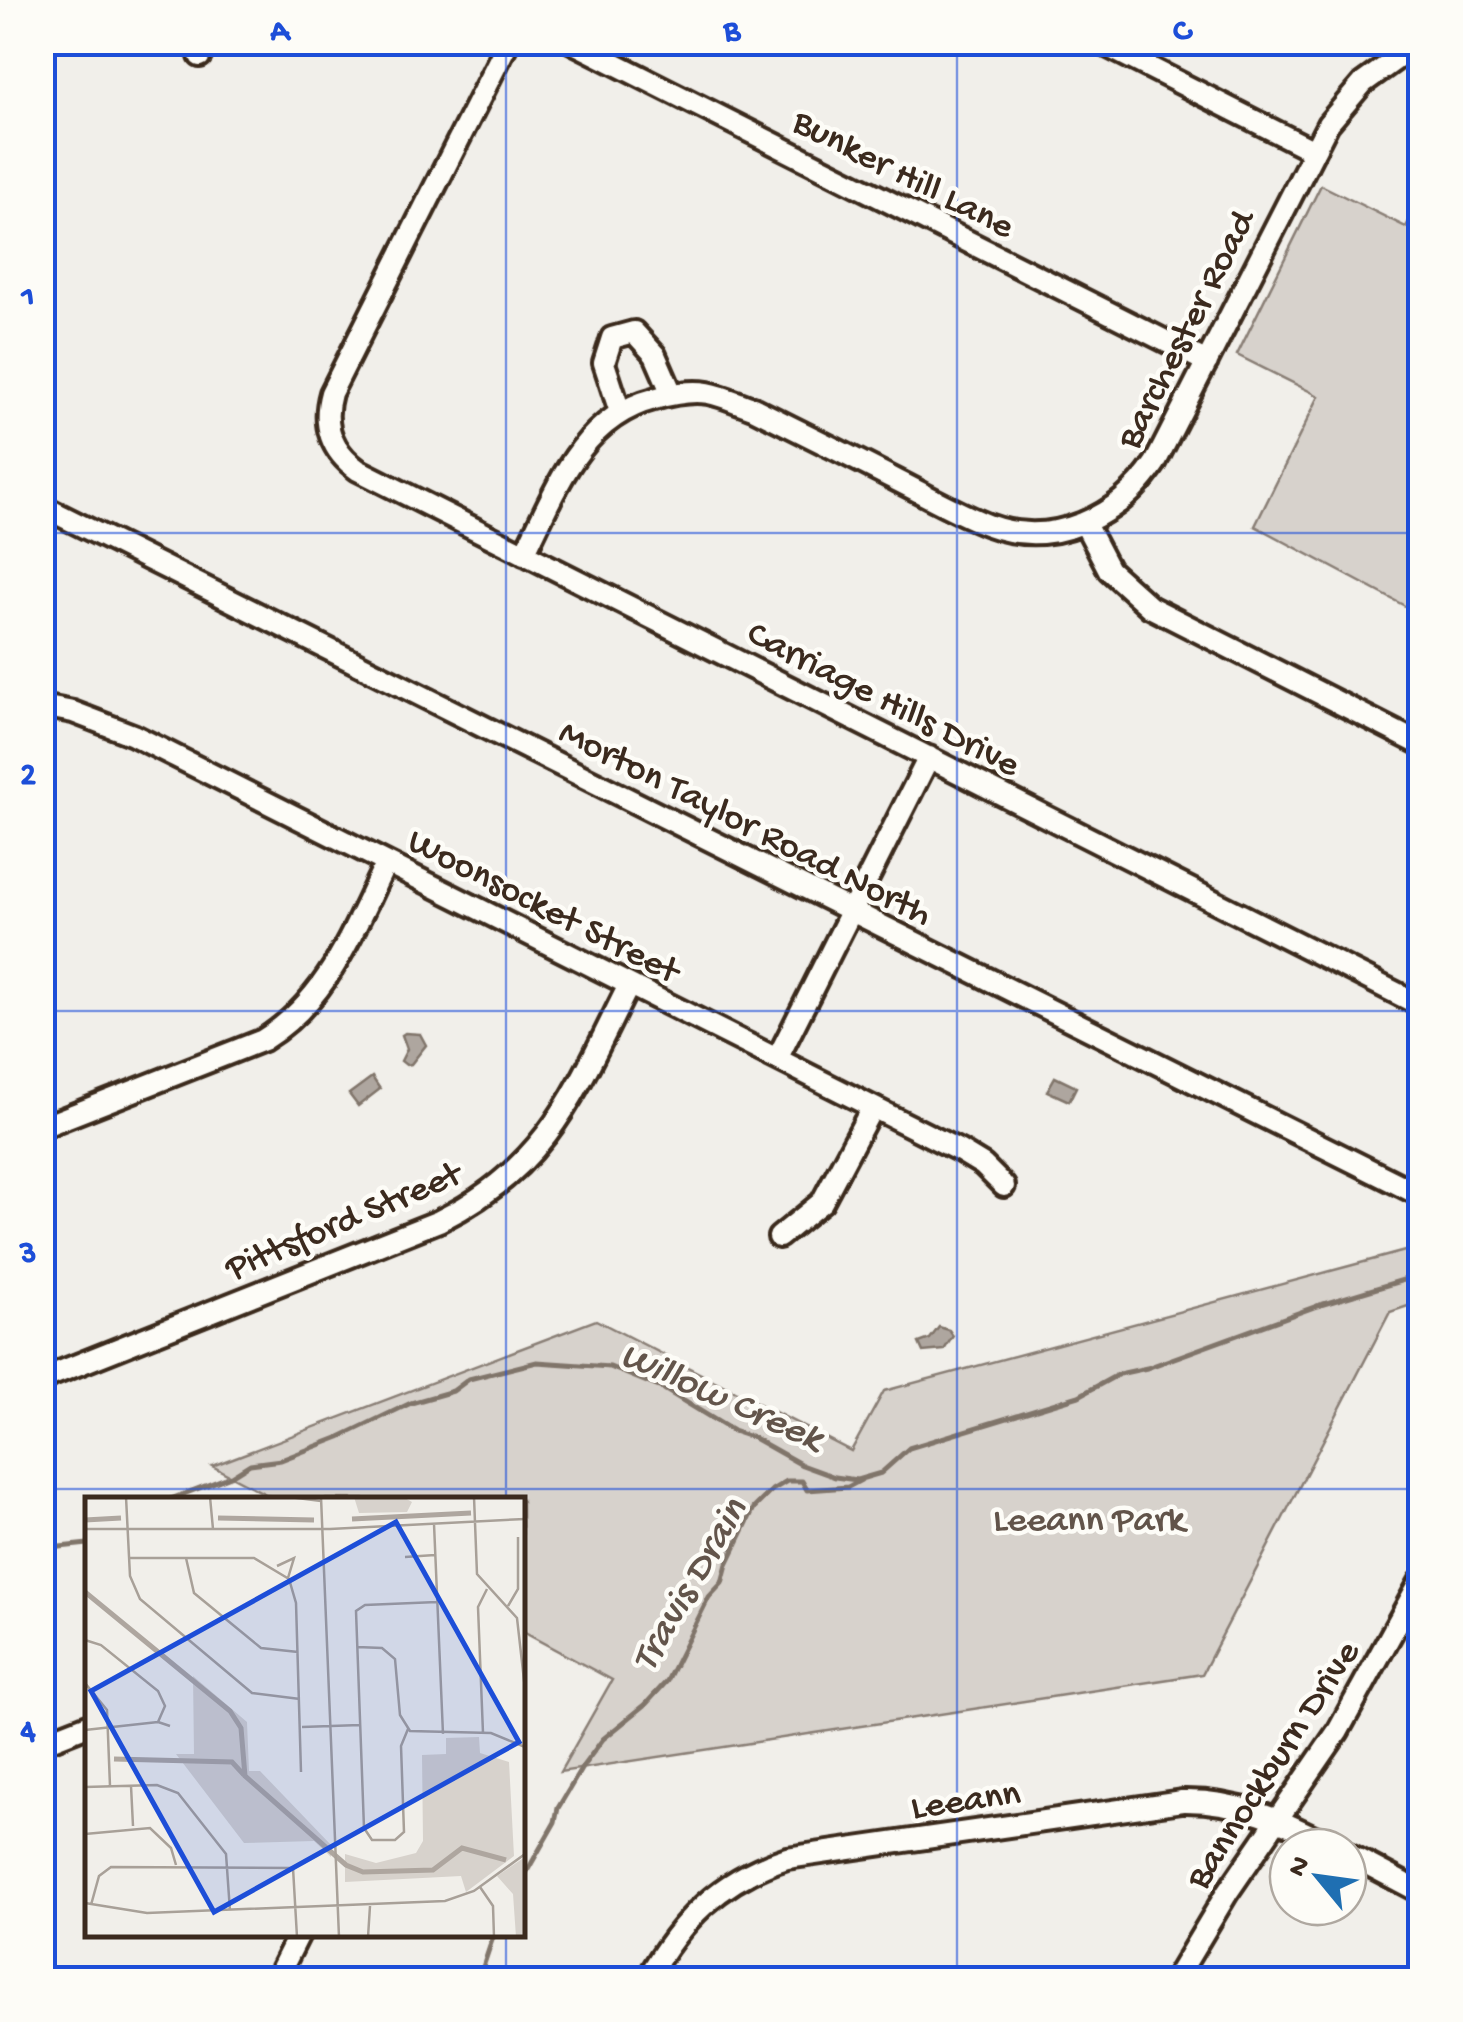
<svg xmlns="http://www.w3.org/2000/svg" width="1463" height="2022" font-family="'Gochi Hand',sans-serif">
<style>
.green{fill:#d7d2cc;stroke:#897e75;stroke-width:2.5}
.water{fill:#aea69f;stroke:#80746b;stroke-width:2.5}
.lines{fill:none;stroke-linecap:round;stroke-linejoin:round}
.stream{stroke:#80746b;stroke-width:5}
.minor-casing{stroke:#3b2a1e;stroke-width:28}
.minor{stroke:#fdfcf7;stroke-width:20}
.grid{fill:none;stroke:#1d4ed8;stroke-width:2.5;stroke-opacity:0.55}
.labels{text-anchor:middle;stroke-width:9;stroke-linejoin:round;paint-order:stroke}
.street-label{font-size:38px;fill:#3b2a1e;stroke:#fdfcf7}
.park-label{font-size:38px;fill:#62544a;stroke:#fdfcf7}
.water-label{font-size:40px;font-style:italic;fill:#63554b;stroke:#fdfcf7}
.inset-river{fill:none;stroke:#aea69f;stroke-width:5}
.inset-road{fill:none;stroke:#a8a098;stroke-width:2.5}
.view{fill:#1d4ed8;fill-opacity:0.15;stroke:#1d4ed8;stroke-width:5}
.inset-edge{fill:none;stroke:#3b2a1e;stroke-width:5}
.neatline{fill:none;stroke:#1d4ed8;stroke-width:4}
.grid-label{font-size:32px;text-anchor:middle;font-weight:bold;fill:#1d4ed8}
</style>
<rect width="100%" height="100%" fill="#f1efea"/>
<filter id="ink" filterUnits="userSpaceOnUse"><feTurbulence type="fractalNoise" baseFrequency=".01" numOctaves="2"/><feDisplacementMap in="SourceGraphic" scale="20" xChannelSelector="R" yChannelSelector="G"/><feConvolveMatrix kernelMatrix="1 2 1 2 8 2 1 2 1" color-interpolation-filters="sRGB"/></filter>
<g filter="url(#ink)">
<!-- green -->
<path class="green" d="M1321 185 1406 227 1420 199V614L1255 526 1319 396 1237 355Z
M1420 1247V1302L1390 1312 1202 1674 560 1772 612 1680 523 1632 522 1500 275 1499 212 1466 596 1320 851 1451 884 1391Z"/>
<!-- water -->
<path class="water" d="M405 1033 420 1034 426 1045 411 1064 406 1065 401 1061 407 1049 402 1035Z
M372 1077 380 1089 358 1106 349 1094Z
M1055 1077 1076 1087 1069 1101 1047 1091Z
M939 1327 949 1330 953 1336 944 1350 923 1352 919 1343 930 1339Z"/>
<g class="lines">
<!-- stream -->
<path class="stream" d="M168 1500 231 1476 250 1464 281 1460 340 1437 411 1403 453 1391 469 1379 537 1362 610 1367 664 1389 733 1431 754 1438 802 1465 835 1477 857 1480 881 1473 909 1448 1079 1396 1119 1374 1147 1368 1317 1306 1420 1275
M42 1553 50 1548 88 1544
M522 1880 555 1822 558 1808 583 1766 603 1739 645 1705 667 1681 709 1597 722 1583 727 1564 754 1508 772 1490 787 1481H802L807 1490 848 1487 861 1480
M475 1980 483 1967 494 1934"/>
<!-- minor casing -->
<g class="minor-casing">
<path id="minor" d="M508 42 331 393C322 425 331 451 358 470L1420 1005
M572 42 1207 362
M1099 42 1314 151
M200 56 207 42
M620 412 604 363 612 338 634 332 655 355 672 394
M42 506 1420 1195
M1085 524 1109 570 1150 607 1420 744
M524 554C555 492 580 418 654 399 672 394 690 390 708 393 724 396 738 403 753 408 801 432 850 456 898 481 928 496 957 513 988 525 1053 549 1119 517 1155 463L1328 124 1363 83 1420 42
M42 706 73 712 133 735 960 1151 983 1165 1004 1186
M778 1057 929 757
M42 1127 263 1040C330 998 352 931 386 863
M779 1237 822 1202 872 1108
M42 1379 439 1221C549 1167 577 1088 629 985
M42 1743 88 1725
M1348 1854 1420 1892
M276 1980 299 1934
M647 1980C680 1920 721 1879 787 1858L1182 1801C1240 1800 1284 1821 1334 1847
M1175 1980 1227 1893 1338 1731 1420 1582"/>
</g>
<!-- minor -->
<use href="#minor" class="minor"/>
</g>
</g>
<!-- grid -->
<path class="grid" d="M506 42V1500M957 42V1980M42 533H1420M42 1011H1420M42 1489H1420M506 1934V1980"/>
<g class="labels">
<!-- street labels -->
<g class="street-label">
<text transform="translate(905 171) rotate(27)" y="13">Bunker Hill Lane</text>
<text transform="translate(1183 328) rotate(-63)" y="13">Barchester Road</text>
<text transform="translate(885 696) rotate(27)" y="13">Carriage Hills Drive</text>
<text transform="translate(747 820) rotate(27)" y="13">Morton Taylor Road North</text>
<text transform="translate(545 903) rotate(27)" y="13">Woonsocket Street</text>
<text transform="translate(342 1218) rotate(-23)" y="13">Pittsford Street</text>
<text transform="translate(1270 1763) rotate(-57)" y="13">Bannockburn Drive</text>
<text transform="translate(965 1797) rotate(-8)" y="13">Leeann</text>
</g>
<!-- park labels -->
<g class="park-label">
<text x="1089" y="1529">Leeann Park</text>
</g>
<!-- water labels -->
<g class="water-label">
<text transform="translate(723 1393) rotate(24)" y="14">Willow Creek</text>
<text transform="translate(686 1583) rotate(-60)" y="14">Travis Drain</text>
</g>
</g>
<!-- overview -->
<g transform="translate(85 1497)">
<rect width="440" height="440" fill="#f1efea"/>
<path d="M269 0H318L327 5 322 15 274 16ZM108 179 162 225 164 274H175L246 348V360L229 344 159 346 91 257H109ZM394 240 395 256 424 265 429 359 381 395 376 379 260 385V357L291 366 331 356 338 344 337 258 361 257V241ZM440 360V440H431L428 397 412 379Z" fill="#d7d2cc"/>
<path class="inset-river" d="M133 21 229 23M267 22 386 16M0 23 36 21M0 95 145 214 156 231 160 279 261 368 278 375 348 373 377 351 421 363M29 262 147 265 159 278"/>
<path class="inset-road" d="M41 0 45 79 55 102 167 196 215 202M125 0 128 32M204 0 236 4M236 0 254 440M389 0 392 77 432 121 440 192M349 27 358 237M0 32H245L440 22M320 60 350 58M44 61H169L204 82 211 106 216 275M101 61 109 96 176 151 213 155M192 69 209 61 203 81M423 109 433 92V40M0 143 16 148 73 194 80 209 73 225 85 229M272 150 297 151 310 162 315 218 325 234 406 236 440 250M0 186 22 213 25 289M217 230 275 228M323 232 316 249 319 335 310 343H287L279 331 271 114 280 108 352 105M0 233 73 225M398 236 393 110 402 92M46 289 48 329M0 290 72 288 93 296 141 357 145 414M0 337 65 331 86 351 91 368M395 390 408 409 409 440M0 406 62 416 360 404 389 394 440 357M6 408 14 379 26 370 208 371 212 440M283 440 285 409"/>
<path class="view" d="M311 25 434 245 129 415 6 194Z"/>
<rect width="440" height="440" class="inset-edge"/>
</g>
<!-- margin -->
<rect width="1463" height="2022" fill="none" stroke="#fdfcf7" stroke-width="110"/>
<!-- north arrow -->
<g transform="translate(1318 1877) rotate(299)"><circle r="48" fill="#fdfcf7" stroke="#afa8a0" stroke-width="2.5"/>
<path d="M0-8L18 38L0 25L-18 38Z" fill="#1f6fb2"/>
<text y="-15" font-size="28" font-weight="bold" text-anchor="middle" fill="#3b2a1e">N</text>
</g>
<rect x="55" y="55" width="1353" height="1912" class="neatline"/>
<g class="grid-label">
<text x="280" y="39">A</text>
<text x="732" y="39">B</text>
<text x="1182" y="39">C</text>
<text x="28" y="305">1</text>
<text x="28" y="783">2</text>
<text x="28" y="1261">3</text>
<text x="28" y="1739">4</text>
</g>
</svg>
